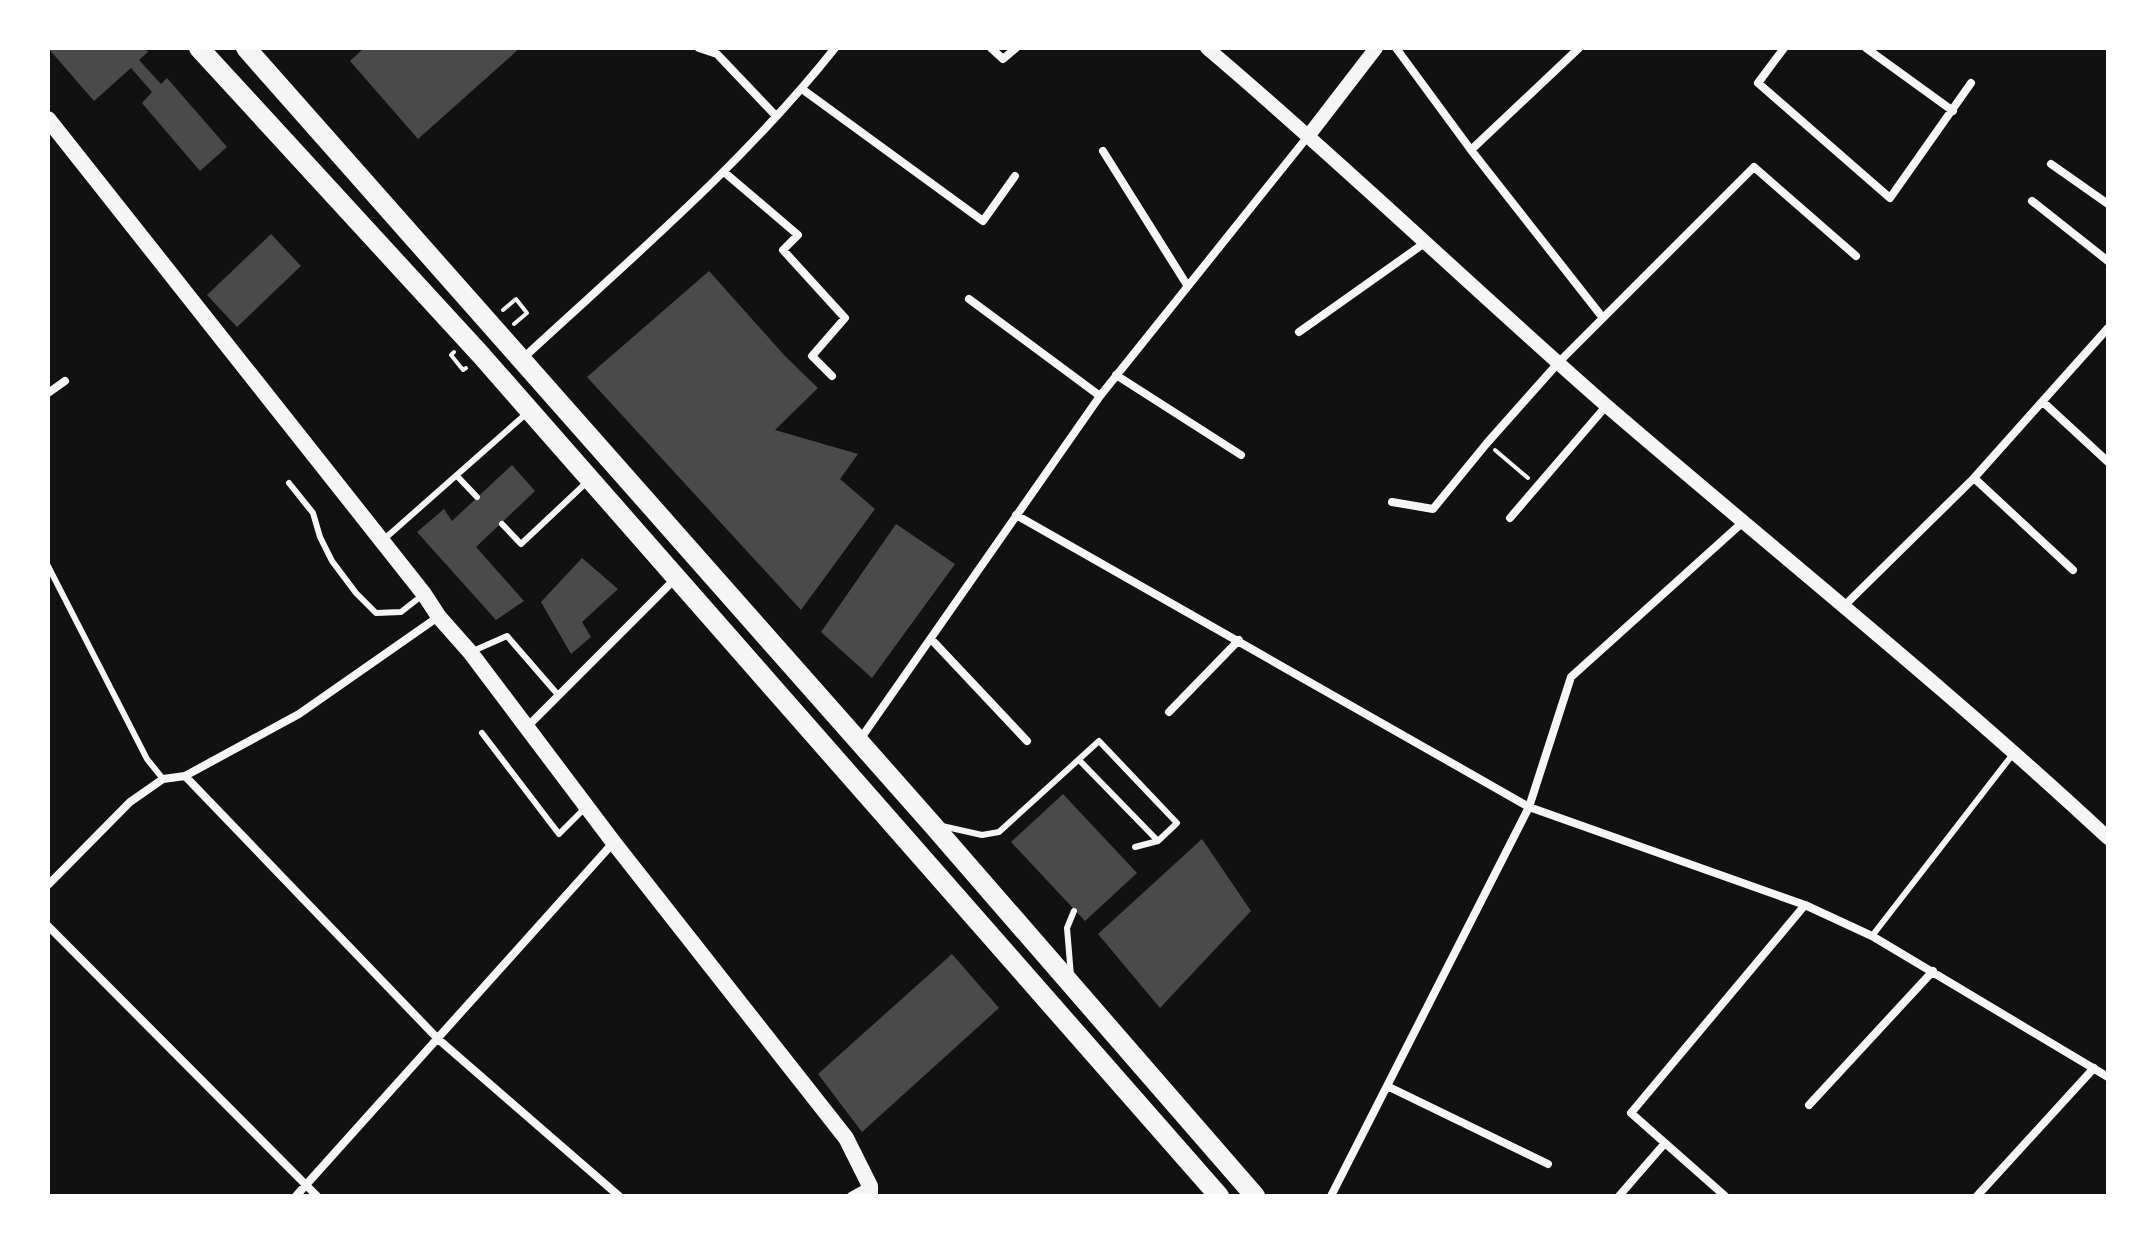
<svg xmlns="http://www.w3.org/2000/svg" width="2156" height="1244" font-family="'Fira Sans Condensed',sans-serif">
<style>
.building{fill:#4a4a4a}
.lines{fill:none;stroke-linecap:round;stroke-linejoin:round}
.path{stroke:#f5f5f5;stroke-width:4}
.service{stroke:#f5f5f5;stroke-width:6}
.minor{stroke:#f5f5f5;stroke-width:8}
.tertiary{stroke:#f5f5f5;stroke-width:14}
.secondary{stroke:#f5f5f5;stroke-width:16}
.primary{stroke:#f5f5f5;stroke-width:20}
</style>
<rect width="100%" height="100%" fill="#111"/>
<!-- building -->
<path class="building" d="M48 48H145L148 52 139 60 161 84 167 78 227 147 200 171 142 103 152 92 131 68 94 101Z
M364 48H520L418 139 350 61Z
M271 234 301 266 237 327 207 295Z
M709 271 785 356 818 388 775 430 858 454 840 479 875 509 801 610 587 377Z
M512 465 535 491 476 547 524 601 496 620 417 532 444 509 452 521Z
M896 524 955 564 872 678 821 632Z
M582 558 618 589 582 622 591 637 571 654 541 602Z
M1063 794 1137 873 1085 921 1011 842Z
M1202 839 1251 911 1160 1008 1098 934Z
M952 954 999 1008 862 1132 818 1074Z"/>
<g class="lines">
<!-- path -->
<path class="path" d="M503 310 516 299 527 313 514 324
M454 352 451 355 463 370 466 368
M1495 450 1528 478"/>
<!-- service -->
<path class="service" d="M457 476 477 497
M289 483 313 513 320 537 332 561 356 593 376 613 401 612 424 594
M502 524 521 544 587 482
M382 541 527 413
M48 566 147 759 163 779
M473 651 507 636 559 696
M482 733 559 834 584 809
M1079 760 1158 841
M942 826 982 835 999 832 1099 741 1177 823 1158 841 1135 847
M1872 936 2013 754
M1071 976 1067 928 1074 911"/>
<!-- minor -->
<path class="minor" d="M699 48 717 54 776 116
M991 48 1003 59 1016 48
M1396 48 1471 150 1603 318
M1784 48 1758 83 1890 198 1971 83
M1866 48 1953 111
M802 89 983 221 1015 176
M1471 150 1579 48
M1103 151 1187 285
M2051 164 2108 204
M724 172 798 235 783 250 845 318 812 356 832 376
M2032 201 2108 261
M969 299 1100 396
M1299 332 1426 242
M521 360C629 260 743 164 835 48
M1116 375 1241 455
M48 393 65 381
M2043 402 2108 462
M1974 478 2073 570
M1392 502 1433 509 1487 443 1559 362 1754 167 1856 256
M1016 515 1529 807 1805 905 1872 936 2108 1077
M1510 518 1607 405
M1844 606 1974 478 2108 328
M931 639 1027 741
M1169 712 1239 640
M526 728 675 579
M859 741 1100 396 1309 135
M185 776 438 1039 619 1196
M48 885 130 802 163 779 185 776 299 714 438 617
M48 926 317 1196
M1387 1086 1548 1164
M1809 1105 1933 971
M296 1196 613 843
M851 1196 869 1186
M1331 1196 1529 807 1571 677 1743 522
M1619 1196 1665 1143
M1725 1196 1631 1113 1805 905
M1977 1196 2094 1068"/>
<!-- tertiary -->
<path class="tertiary" d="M1207 48C1344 164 1473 289 1608 407 1775 551 1947 688 2108 838
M1309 135 1376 48"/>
<!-- secondary -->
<path class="secondary" d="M48 119 424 594 439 617 470 652 614 843 846 1138 870 1186V1196"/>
<!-- primary -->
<path class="primary" d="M199 48 481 355 1219 1196
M246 48 931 823 1255 1196"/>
</g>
<!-- border -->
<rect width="2156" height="1244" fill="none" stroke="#ffffff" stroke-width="100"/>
</svg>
